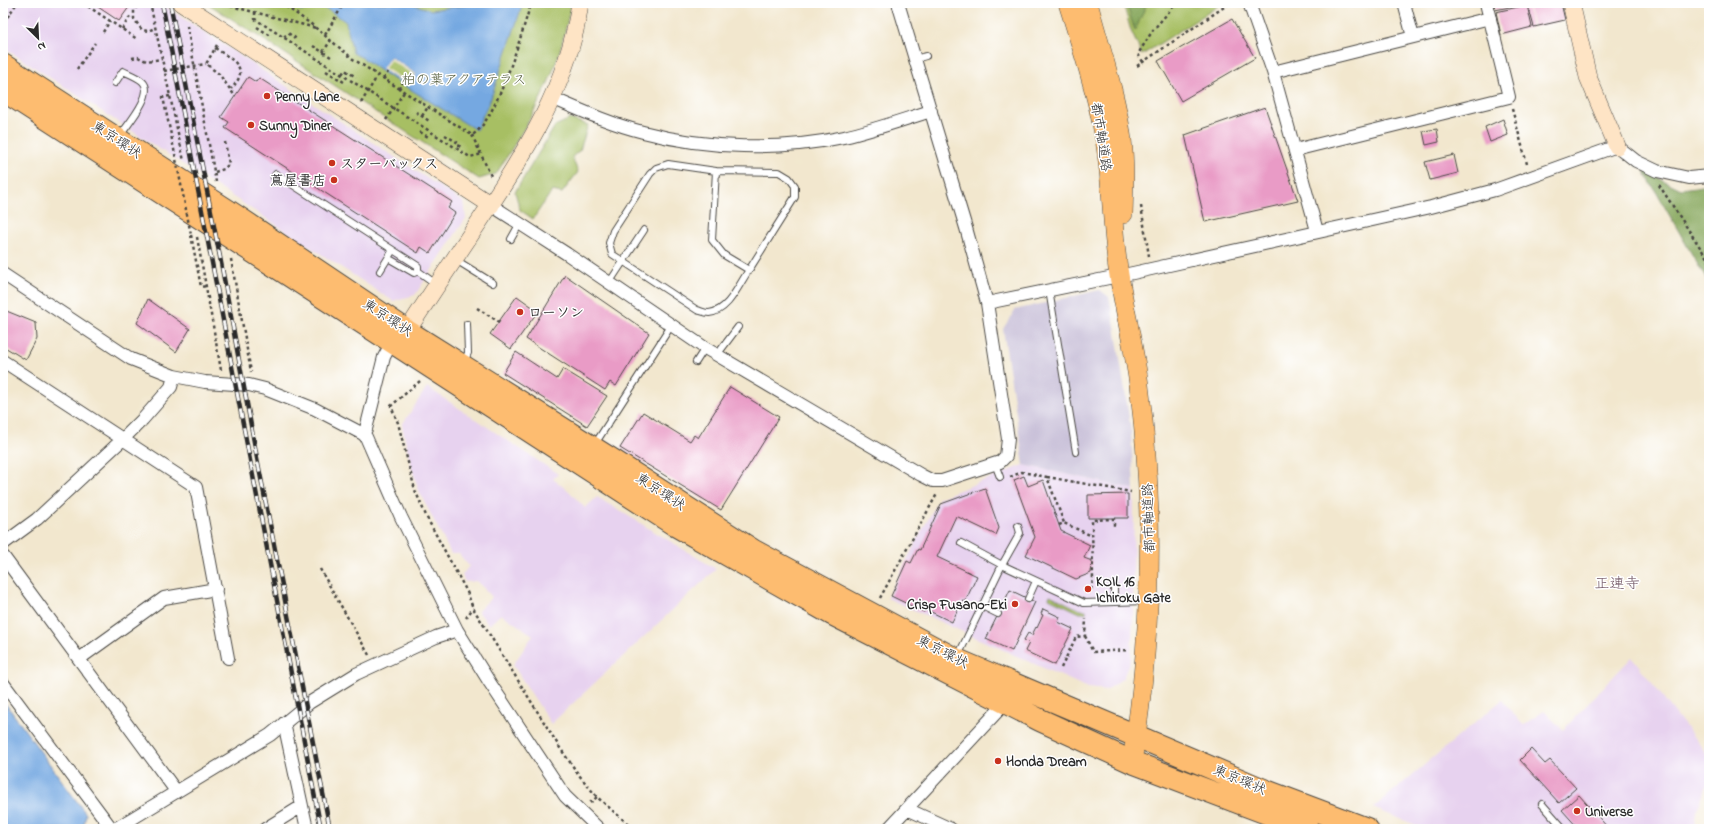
<svg xmlns="http://www.w3.org/2000/svg" width="1712" height="832" font-family="'Indie Flower','Klee One',sans-serif">
<style>
.built{fill:#e7d2ef}
.industrial{fill:#c8bfd8}
.green{fill:#a7bf64;stroke:#697548}
.forest{fill:#85a65a;stroke:#586842}
.water{fill:#74a8e1;stroke:#506a86;fill-rule:evenodd}
.pier{fill:#f2e7ce;fill-rule:evenodd}
.building{fill:#e99bc6}
.lines{fill:none;stroke-linecap:round;stroke-linejoin:round}
.lane-casing{stroke:#494743;stroke-width:8}
.street-casing{stroke:#494743;stroke-width:14}
.secondary-casing{stroke:#494743;stroke-width:18}
.primary-casing{stroke:#494743;stroke-width:20}
.highway-casing{stroke:#494743;stroke-width:24}
.path{stroke:#494743;stroke-width:2.5;stroke-dasharray:3 3;stroke-linecap:butt}
.lane{stroke:#fff;stroke-width:6}
.street{stroke:#fff;stroke-width:12}
.secondary{stroke:#fee4c5;stroke-width:17}
.primary{stroke:#fdbc6f;stroke-width:19}
.highway{stroke:#fdbc6f;stroke-width:22}
.rail-casing{stroke:#2b2b2b;stroke-width:4.5}
.rail{stroke:#fff;stroke-width:3;stroke-dasharray:9;stroke-linecap:butt}
.path-bridge{stroke:#494743;stroke-width:2.5;stroke-dasharray:3 3;stroke-linecap:butt}
.poi-dot{fill:#c8321e;stroke:#fff;stroke-width:1.5}
.labels{text-anchor:middle;stroke-width:3;stroke-linejoin:round;paint-order:stroke}
.park-label{font-size:14px;fill:#565f3f;stroke:#fff}
.poi-label{font-size:14px;font-weight:bold;fill:#2b2b2b;stroke:#fff;text-anchor:start}
.street-label{font-size:14px;fill:#2b2b2b;stroke:#fff}
.neighbourhood-label{font-size:15px;fill:#6e5261;stroke:#fff}
</style>
<rect width="100%" height="100%" fill="#fff"/>
<filter id="ink" filterUnits="userSpaceOnUse"><feTurbulence type="fractalNoise" baseFrequency=".025" numOctaves="2"/><feDisplacementMap in="SourceGraphic" scale="8" xChannelSelector="R" yChannelSelector="G"/><feConvolveMatrix kernelMatrix="1 2 1 2 8 2 1 2 1" color-interpolation-filters="sRGB"/></filter>
<filter id="wash" filterUnits="userSpaceOnUse"><feTurbulence type="fractalNoise" baseFrequency=".012" numOctaves="4" result="noise"/><feDisplacementMap in="SourceGraphic" scale="16" xChannelSelector="R" yChannelSelector="G"/><feGaussianBlur stdDeviation="0.9" result="paint"/><feColorMatrix in="noise" values="0 0 0 0 0 0 0 0 0 0 0 0 0 0 0 0 0 1.4 0 .05"/><feComposite in="paint" operator="in"/></filter>
<g filter="url(#wash)">
<rect width="100%" height="100%" fill="#f2e7ce"/>
<!-- built -->
<path class="built" d="M3 3H160L463 202 466 218 415 295 393 301 3 47Z
M427 387 558 474 553 479 569 491 585 508 597 497 716 569 551 724 513 665 533 635 501 614 489 625 478 611 492 597 477 581 465 582 462 575 469 566 459 554H451L419 491 411 466 402 425Z
M1024 465 1134 489 1133 616 1131 658 1123 678 1107 690 1088 688 887 598 939 498Z
M1632 657 1709 757V780L1695 816 1696 829H1426L1373 808 1502 700 1523 725 1544 711 1563 730Z"/>
<!-- industrial -->
<path class="industrial" d="M1100 290 1109 297 1115 326 1131 431 1134 489 1024 465 1003 329 1015 310Z"/>
<!-- green -->
<path class="green" d="M207 3H571C566 30 559 58 548 83 534 114 515 144 496 174L479 179Z
M1123 3H1223L1142 55 1131 31Z
M570 119 588 125 580 150 572 157 578 172 562 193 552 191 533 219 520 210 515 192 555 126Z
M1050 595 1080 610H1086V613H1080L1049 598Z"/>
<!-- forest -->
<path class="forest" d="M1126 3H1147L1135 31Z
M1644 171 1681 189 1709 185V284Z"/>
<!-- water -->
<path class="water" d="M290 3H409L431 10 482 3H523L491 98 476 130 379 70 363 58 353 53 346 22C329 10 323 3 302 11ZM390 57 416 74 409 85 383 69Z
M3 700 86 814 83 829H3Z"/>
<!-- pier -->
<path class="pier" d="M390 57 416 74 409 86 382 69ZM390 60 414 75 409 83 385 68Z"/>
<g id="blocks">
<!-- building -->
<path class="building" d="M92 3H132L119 21Z
M1494 3H1524V4L1495 10Z
M1536 3H1561L1565 20 1534 27 1528 5Z
M1527 5 1532 27 1501 35 1496 12Z
M1232 19 1255 58 1181 101 1158 61Z
M248 77 256 82 259 78 452 202 448 208 455 213 430 253 421 247 418 253 225 128 229 122 221 117Z
M1265 107 1298 201 1205 222 1185 135Z
M1503 119 1508 135 1490 142 1485 127Z
M1437 129 1439 142 1426 145 1423 131Z
M1454 155 1458 173 1430 180 1425 162Z
M565 275 649 333 616 386 610 382 605 390 526 339Z
M517 296 538 311 511 349 490 334Z
M148 299 190 329 176 352 137 323Z
M4 310 36 323 37 339 26 360 3 346Z
M516 352 557 379 563 369 607 396 587 426 503 373Z
M730 387 779 417 721 510 620 448 643 412 690 441 694 435 698 438Z
M1024 476 1028 486 1043 480 1061 531 1090 545 1084 558 1092 561 1091 573 1076 579 1026 555 1035 537 1014 480Z
M985 488 999 528 996 535 956 516 937 557 977 576 965 602 962 601 952 622 925 609 924 612 891 596 907 561 911 563 918 549 920 550 941 504Z
M1128 494V518H1088V495Z
M1010 590 1035 602 1012 651 986 639Z
M1043 609 1060 617 1058 622 1073 629 1055 665 1025 651 1029 643 1024 640 1028 633 1032 635 1036 627 1037 628 1043 615 1041 614Z
M1531 749 1545 764 1550 760 1576 788 1559 803 1520 760Z
M1579 795 1609 829H1579L1562 810Z"/>
</g>
</g>
<g filter="url(#ink)">
<use href="#blocks" fill-opacity="0" stroke="#494743" stroke-width="1"/>
<g class="lines">
<!-- lane casing -->
<g class="lane-casing">
<path id="lane" d="M915 59 926 56
M115 83 123 71C129 74 138 77 143 82 155 94 127 125 120 136
M668 164 716 171 712 240 724 255 749 270C739 284 729 311 709 313 705 313 701 311 697 310L612 254 609 243 613 231 650 174 656 168Z
M716 171 779 172 789 178 795 186V197L749 270
M274 177 276 174 393 250 388 258
M511 239 520 223
M393 250 418 266V271
M456 260 493 283
M380 271 388 258 414 273 418 271 436 284
M609 283 644 230
M1049 290 1076 452
M717 355 738 327
M464 362 468 353 467 324
M696 362 705 348
M595 444 671 326
M995 464 1000 477
M1018 526 1020 533 1002 565 1084 603 1146 601
M1028 599 1036 581
M1114 602V585
M982 606 998 614
M958 656 1002 565 961 543
M1542 804 1564 829"/>
</g>
<!-- street casing -->
<g class="street-casing">
<path id="street" d="M1249 3 1273 72 1317 231
M1404 3 1413 37
M1273 72 1490 18
M552 98C582 111 611 124 643 132 707 149 779 151 844 137 874 130 902 120 931 111
M1295 150 1509 97 1486 3
M491 205 567 254 705 348 921 475 933 481H942L1000 462 1006 456 1008 439 987 303 966 228 898 3
M3 274 131 359 174 376 205 382 249 385 265 389 315 409 363 434 366 437 401 517 457 630 490 683 565 796 599 829
M987 303 1133 273 1431 207 1495 190 1617 146 1636 161 1657 171 1689 178 1709 176
M3 361 196 487 228 658
M363 434 366 429 384 357 392 342
M3 544 37 519 122 440 143 419 171 387 174 376
M3 556 176 791
M79 659 164 598 216 589
M3 683 112 829
M284 723 307 829
M907 809 951 829
M115 829 270 735 309 703 356 674 436 637 457 630
M265 829 302 806
M888 829 1009 699"/>
</g>
<!-- secondary casing -->
<g class="secondary-casing">
<path id="secondary" d="M181 3 491 205
M1571 3 1588 77 1617 146
M407 331C431 294 455 258 479 222 524 155 569 85 580 3"/>
</g>
<!-- primary casing -->
<g class="primary-casing">
<path id="primary" d="M1068 3C1081 45 1095 87 1103 129 1113 177 1111 227 1119 275 1125 312 1134 348 1139 385 1155 510 1152 638 1132 762
M1088 3C1100 48 1116 94 1122 140 1125 164 1124 190 1123 214"/>
</g>
<!-- highway casing -->
<g class="highway-casing">
<path id="highway" d="M3 65 236 216 407 331 614 461 754 551 957 660 1266 791 1367 829
M3 90 675 525 832 614 1040 720 1132 762 1309 829"/>
</g>
<!-- path -->
<path class="path" d="M83 3 137 39
M142 3H140L134 10V19L142 30 148 31 155 28
M150 3 184 161
M219 3 316 28
M281 3 311 24 353 59 472 135C496 123 523 30 531 3
M255 12V19L470 157 482 154
M4 22 17 3
M187 26 216 182
M257 27 271 36
M122 29 129 18 133 15
M103 32 110 21
M325 35 344 3
M284 37 288 33 298 40
M217 45 206 64 219 74 235 96
M313 46 331 57
M215 48C234 61 251 68 231 89
M323 52 331 40
M132 58 138 57 146 61 162 59
M1143 62 1138 54 1153 30 1174 6 1175 3
M1137 66 1230 3
M77 69 95 43
M164 71 206 64
M326 71 344 82
M342 74 345 70 356 77
M384 79 388 72
M399 89 403 82
M170 96 163 97 175 154
M361 103 378 75
M1512 109 1527 164
M416 112 429 121
M422 116 428 107
M386 120 404 92
M420 132 430 138
M445 135 460 144 458 149
M472 135 491 176
M215 172 224 169 229 164 225 142
M1659 185 1709 261
M1141 206 1149 256
M191 235 201 287 206 286
M197 237 221 370
M231 259 251 372
M477 308 499 322
M420 381 391 406 398 423 415 490 427 518 467 592 473 608 560 748 579 775 597 797 634 829
M1010 477 1022 472 1047 477 1064 523
M1047 477 1131 492
M1059 525 1064 523 1092 536
M320 569 369 655
M1091 590 1093 580 1092 520 1114 519V526
M880 598 937 494
M466 618 473 608
M1085 636 1093 652 1129 650
M1061 668 1076 637 1085 636 1086 619
M590 803 597 797"/>
<!-- lane -->
<use href="#lane" class="lane"/>
<!-- street -->
<use href="#street" class="street"/>
<!-- secondary -->
<use href="#secondary" class="secondary"/>
<!-- primary -->
<use href="#primary" class="primary"/>
<!-- highway -->
<use href="#highway" class="highway"/>
<!-- rail casing -->
<g class="rail-casing">
<path id="rail" d="M162 3 321 829
M170 3 220 257 257 458 330 829"/>
</g>
<!-- rail -->
<use href="#rail" class="rail"/>
<!-- path-bridge -->
<path class="path-bridge" d="M175 154 191 235"/>
</g>
</g>
<!-- markers -->
<g class="poi-dot">
<circle cx="267" cy="96" r="4"/>
<circle cx="251" cy="125" r="4"/>
<circle cx="332" cy="163" r="4"/>
<circle cx="334" cy="180" r="4"/>
<circle cx="520" cy="312" r="4"/>
<circle cx="1088" cy="589" r="4"/>
<circle cx="1015" cy="604" r="4"/>
<circle cx="998" cy="761" r="4"/>
<circle cx="1577" cy="811" r="4"/>
</g>
<g class="labels">
<!-- park labels -->
<g class="park-label">
<text x="464" y="84">柏の葉アクアテラス</text>
</g>
<!-- poi labels -->
<g class="poi-label">
<text x="275" y="101">Penny Lane</text>
<text x="259" y="130">Sunny Diner</text>
<text x="340" y="168">スターバックス</text>
<text x="326" y="185" text-anchor="end">蔦屋書店</text>
<text x="528" y="317">ローソン</text>
<text x="1096" y="586">KOIL 16<tspan x="1096" dy="16">Ichiroku Gate</tspan></text>
<text x="1007" y="609" text-anchor="end">Crisp Fusano-Eki</text>
<text x="1006" y="766">Honda Dream</text>
<text x="1585" y="816">Universe</text>
</g>
<!-- street labels -->
<g class="street-label">
<text transform="translate(1102 137) rotate(81)" y="5">都市軸道路</text>
<text transform="translate(117 139) rotate(33)" y="5">東京環状</text>
<text transform="translate(388 317) rotate(33)" y="5">東京環状</text>
<text transform="translate(661 491) rotate(33)" y="5">東京環状</text>
<text transform="translate(1148 518) rotate(-92)" y="5">都市軸道路</text>
<text transform="translate(943 651) rotate(27)" y="5">東京環状</text>
<text transform="translate(1240 779) rotate(23)" y="5">東京環状</text>
</g>
<!-- neighbourhood labels -->
<g class="neighbourhood-label">
<text x="1617" y="588">正連寺</text>
</g>
</g>
<!-- margin -->
<rect width="1712" height="832" fill="none" stroke="#fff" stroke-width="16"/>
<!-- north arrow -->
<g transform="translate(38 38) rotate(156)" stroke="#ffffff" stroke-width="3" paint-order="stroke">
<path d="M0-3L7 15L0 10L-7 15Z" fill="#2b2b2b"/>
<text y="-6" font-size="11" font-weight="bold" text-anchor="middle" fill="#2b2b2b">N</text>
</g>
</svg>
